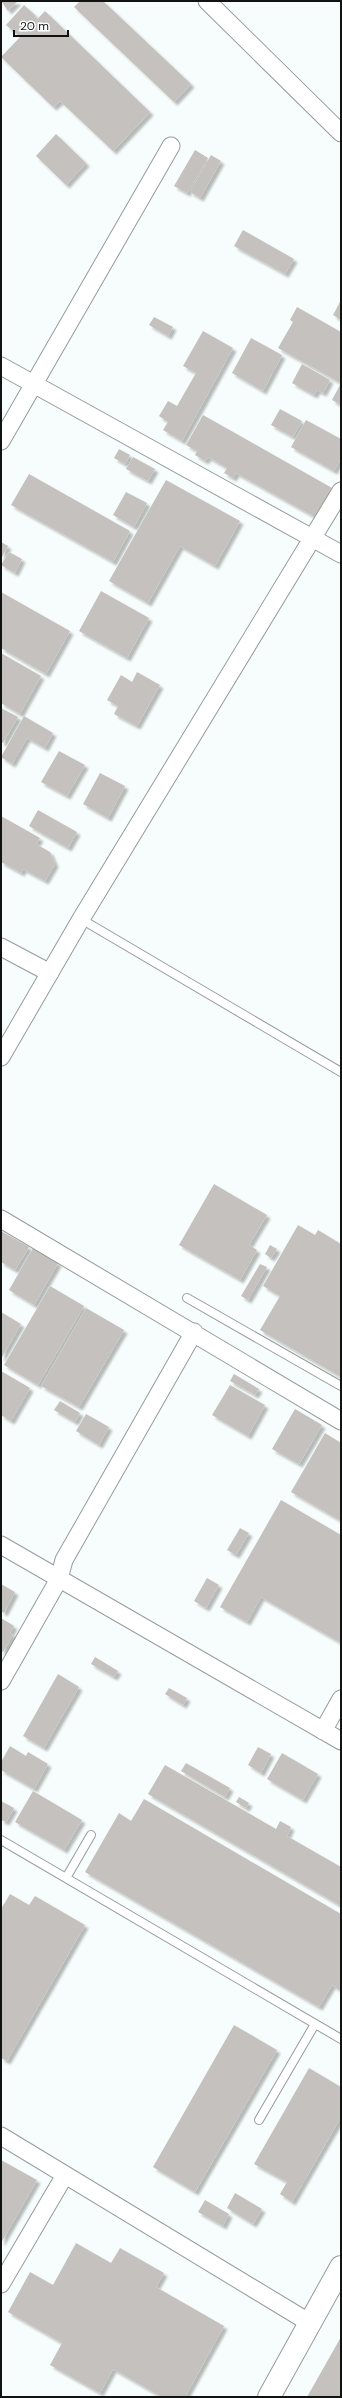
<svg xmlns="http://www.w3.org/2000/svg" width="342" height="2398" font-family="'DM Sans',sans-serif">
<style>
.building{fill:#c5c1be;filter:url(#shadow)}
.lines{fill:none;stroke-linecap:round;stroke-linejoin:round}
.lane-casing{stroke:#969b9b;stroke-width:10}
.street-casing{stroke:#969b9b;stroke-width:19}
.secondary-casing{stroke:#969b9b;stroke-width:24}
.lane{stroke:#fff;stroke-width:8}
.street{stroke:#fff;stroke-width:17}
.secondary{stroke:#fff;stroke-width:22}
</style>
<defs>
<filter id="shadow"><feDropShadow dx="3.5" dy="3.5" stdDeviation="1" flood-color="#0004"/></filter>
</defs>
<rect width="100%" height="100%" fill="#f7fdfc"/>
<!-- building -->
<path class="building" d="M1 1H18L8 11Z
M80 1H103L191 84 174 102 74 7Z
M24 5 36 16 19 36 6 25Z
M45 11 150 112 113 151 60 101 53 107 1 57Z
M56 134 86 163 66 185 36 156Z
M195 150 208 158 187 193 174 186Z
M211 155 221 161 200 198 190 192Z
M243 230 294 259 285 274 234 246Z
M341 300V320L333 315Z
M297 307 341 332V405L332 400 341 383 278 348 293 322 290 320Z
M154 317 173 327 168 336 149 325Z
M203 331 233 348 182 441 163 430 168 422 159 416 168 401 177 406 196 373 183 366Z
M251 338 282 355 263 391 232 373Z
M302 364 330 380 323 393 317 390 314 395 292 383Z
M280 409 302 421 293 437 271 425Z
M203 415 332 488 315 517 236 473 233 478 224 473 227 468 208 457 205 461 195 455 197 451 186 445Z
M306 420 341 439V458L334 471 291 447Z
M119 449 130 455 125 464 114 458Z
M133 457 155 469 148 481 126 469Z
M29 474 130 531 113 562 11 505Z
M166 480 240 521 215 566 180 546 148 603 109 581Z
M126 492 147 503 134 527 113 515Z
M1 542 8 546 1 559Z
M9 552 22 559 15 573 1 565Z
M101 591 149 618 127 658 79 631Z
M1 592 70 631 46 674 1 648Z
M1 653 41 676 20 714 1 703Z
M137 672 160 685 137 726 114 714 118 706 107 700 121 675 132 682Z
M1 708 18 717 3 743 1 742Z
M24 716 53 733 45 748 27 738 12 764 1 757Z
M59 751 85 765 67 796 41 782Z
M100 773 125 786 108 818 83 804Z
M38 810 77 832 68 848 29 826Z
M1 816 40 838 36 844 50 852 55 864 45 881 23 869 21 873 1 862Z
M214 1184 267 1215 249 1245 257 1250 240 1280 179 1245Z
M298 1225 315 1235 318 1230 341 1244V1377L260 1330 280 1296 263 1286Z
M1 1231 29 1247 15 1270 1 1262Z
M270 1245 277 1249 271 1258 265 1254Z
M33 1248 58 1263 34 1305 9 1290Z
M260 1264 267 1267 248 1300 241 1296Z
M50 1286 84 1306 38 1385 4 1365Z
M86 1308 124 1330 79 1407 41 1386Z
M1 1312 21 1324 1 1359Z
M1 1371 30 1388 11 1421 1 1415Z
M234 1374 259 1389 255 1395 230 1381Z
M230 1385 265 1405 248 1436 212 1415Z
M60 1401 80 1413 75 1422 54 1410Z
M295 1409 322 1425 299 1464 272 1449Z
M86 1414 109 1427 99 1445 76 1431Z
M325 1433 341 1443V1521L291 1492Z
M281 1500 341 1535V1643L261 1597 247 1622 220 1607Z
M240 1528 249 1533 236 1555 227 1550Z
M207 1578 219 1585 206 1608 194 1601Z
M1 1584 15 1592 4 1613 1 1611Z
M1 1618 14 1626 10 1633 13 1635 3 1652 1 1651Z
M95 1657 118 1671 114 1677 91 1664Z
M58 1674 79 1687 44 1748 23 1736Z
M169 1688 187 1698 183 1705 165 1694Z
M10 1746 26 1756 28 1752 48 1764 34 1789 1 1770V1762Z
M258 1747 271 1754 261 1773 248 1765Z
M282 1753 318 1774 303 1800 267 1779Z
M186 1763 230 1788 225 1797 181 1771Z
M165 1765 276 1829 280 1821 291 1827 287 1836 341 1867V1906L148 1794Z
M33 1791 82 1820 64 1850 15 1822Z
M239 1797 249 1803 246 1808 236 1802Z
M144 1799 341 1914V1991L332 1985 319 2007 85 1872 119 1813 131 1821Z
M1 1801 14 1808 6 1822 1 1820Z
M10 1894 29 1905 35 1896 85 1925 7 2061 1 2058V1909Z
M234 2025 277 2050 195 2192 153 2167Z
M309 2068 341 2087V2117L292 2202 280 2194 287 2182 254 2164Z
M1 2160 37 2180 1 2243Z
M235 2193 262 2209 253 2224 227 2208Z
M205 2200 229 2214 223 2226 198 2212Z
M76 2243 111 2263 120 2248 164 2273 156 2287 224 2326 185 2397H162L113 2369 100 2393 50 2365 62 2343 8 2312 30 2272 53 2285Z
M341 2337V2397H307Z"/>
<g class="lines">
<!-- lane casing -->
<g class="lane-casing">
<path id="lane" d="M81 919 341 1072
M187 1298 341 1386
M1 1840 341 2039
M66 1878 91 1835
M259 2120 315 2024"/>
</g>
<!-- street casing -->
<g class="street-casing">
<path id="street" d="M207 1 341 133
M1 366 341 554
M1 441 171 146
M1 947 50 973
M1 1057 81 919 341 491
M1 1219 341 1421
M1 1545 341 1741
M1 1681 59 1579 64 1560 194 1332
M323 1731 341 1699
M1 2136 310 2323
M1 2284 65 2175"/>
</g>
<!-- secondary casing -->
<g class="secondary-casing">
<path id="secondary" d="M269 2397 341 2267"/>
</g>
<!-- lane -->
<use href="#lane" class="lane"/>
<!-- street -->
<use href="#street" class="street"/>
<!-- secondary -->
<use href="#secondary" class="secondary"/>
</g>
<!-- border -->
<rect width="342" height="2398" fill="none" stroke="#111313" stroke-width="4"/>
<!-- scale -->
<path d="M14 30v6h54v-6" fill="none" stroke="#111313" stroke-width="2"/>
<text x="20" y="30" font-size="12" fill="#111313" stroke="#ffffff" stroke-width="3" paint-order="stroke">20 m</text>
</svg>
